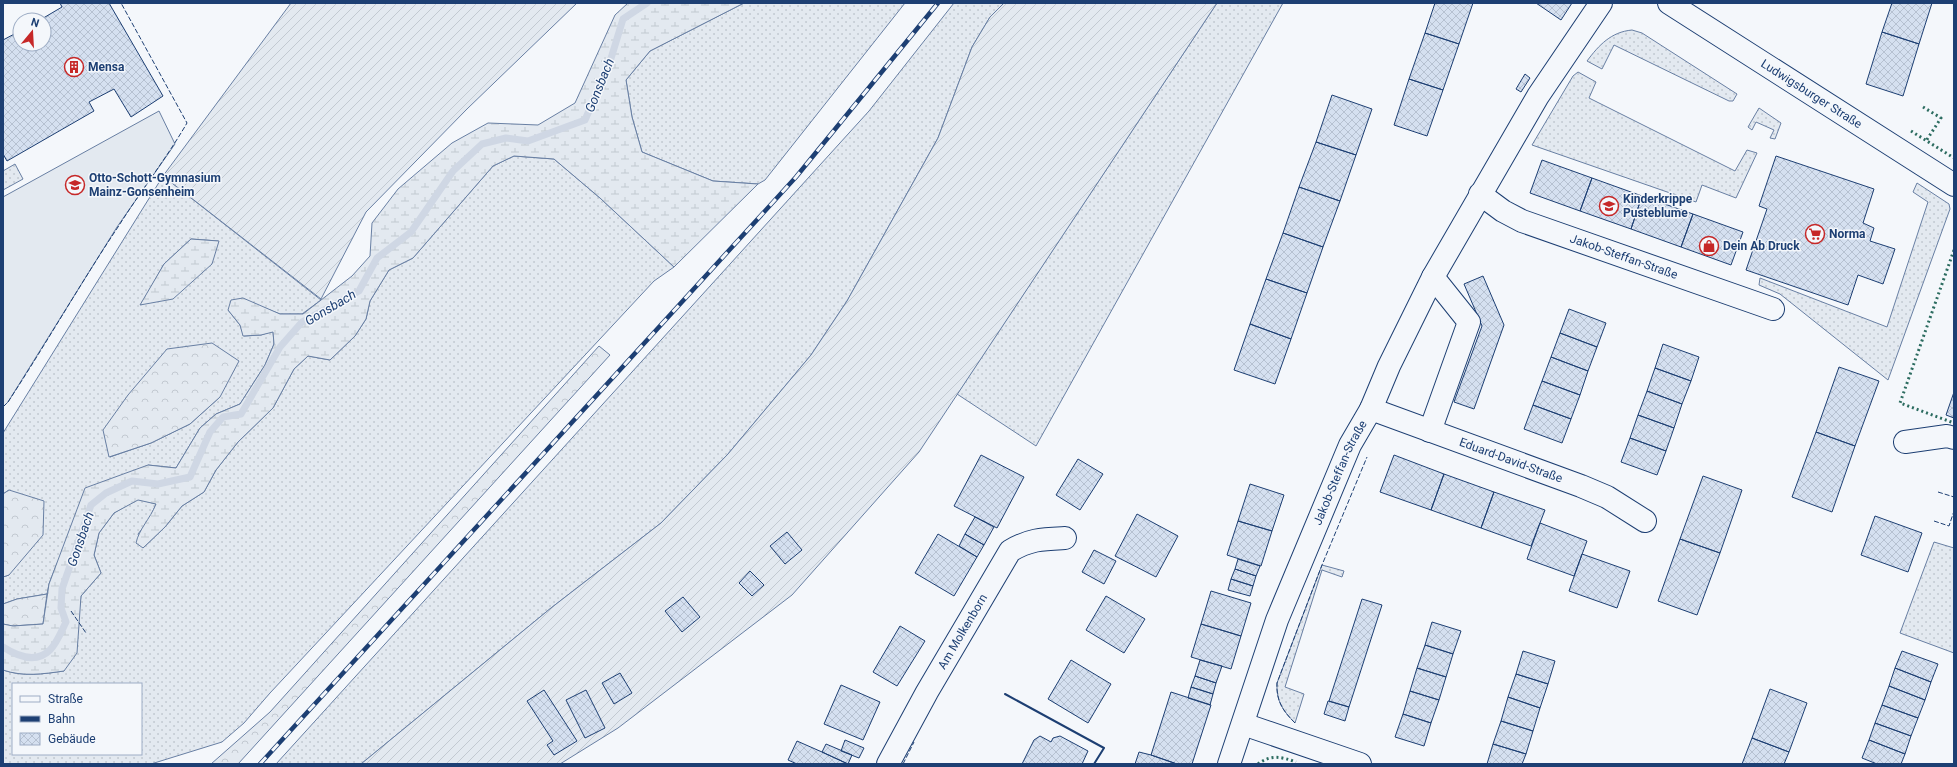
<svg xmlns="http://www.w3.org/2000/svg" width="1957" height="767" font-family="Roboto,sans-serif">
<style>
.grass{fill:url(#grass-dots);stroke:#687fa3;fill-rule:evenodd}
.forest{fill:url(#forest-crowns);stroke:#687fa3}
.wetland{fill:url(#wetland-marsh);stroke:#687fa3}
.garden{fill:url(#garden-furrows);stroke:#687fa3}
.pitch{fill:#e3e9f0;stroke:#687fa3}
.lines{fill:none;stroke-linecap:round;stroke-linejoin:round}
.stream{stroke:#cfd7e4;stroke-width:7}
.building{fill:url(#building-cross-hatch);stroke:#1d3f73}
.minor-casing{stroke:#1d3f73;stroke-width:24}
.minor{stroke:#f4f7fb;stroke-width:22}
.rail-casing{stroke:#1d3f73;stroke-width:4.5}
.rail{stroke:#f4f7fb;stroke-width:3;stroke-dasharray:9;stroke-linecap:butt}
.hedge{stroke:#2c6c60;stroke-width:3;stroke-dasharray:2 3;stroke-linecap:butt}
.fence{stroke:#1d3f73;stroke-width:1;stroke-dasharray:5 2;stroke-linecap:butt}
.wall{stroke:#1d3f73;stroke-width:2}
.labels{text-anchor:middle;stroke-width:3;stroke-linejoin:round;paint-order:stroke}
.poi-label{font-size:12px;font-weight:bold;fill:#1d3f73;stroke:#f4f7fb;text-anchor:start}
.street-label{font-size:12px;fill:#1d3f73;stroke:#f4f7fb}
.water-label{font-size:13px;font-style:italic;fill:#1d3f73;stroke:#f4f7fb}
</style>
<defs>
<pattern id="grass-dots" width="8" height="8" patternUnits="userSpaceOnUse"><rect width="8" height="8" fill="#e3e9f0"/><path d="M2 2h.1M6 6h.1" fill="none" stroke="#c2c9d1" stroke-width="1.8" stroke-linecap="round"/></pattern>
<pattern id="forest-crowns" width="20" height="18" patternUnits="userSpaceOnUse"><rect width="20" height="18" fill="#e3e9f0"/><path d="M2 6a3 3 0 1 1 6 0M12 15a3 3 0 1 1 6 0" fill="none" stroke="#c2c9d1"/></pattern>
<pattern id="wetland-marsh" width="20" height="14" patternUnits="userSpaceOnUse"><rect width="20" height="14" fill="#e3e9f0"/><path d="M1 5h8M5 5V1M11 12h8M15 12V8" fill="none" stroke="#c2c9d1"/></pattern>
<pattern id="garden-furrows" width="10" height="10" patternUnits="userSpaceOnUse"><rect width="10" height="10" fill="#e3e9f0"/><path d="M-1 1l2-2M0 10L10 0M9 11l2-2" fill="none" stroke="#c2c9d1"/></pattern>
<pattern id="building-cross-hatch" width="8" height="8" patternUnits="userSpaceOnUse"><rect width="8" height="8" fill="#d5e0f0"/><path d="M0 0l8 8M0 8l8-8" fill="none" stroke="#b6c1d1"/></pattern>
</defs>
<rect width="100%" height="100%" fill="#f4f7fb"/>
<!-- grass -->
<path class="grass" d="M744 3H905L765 180 758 184 713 181 642 152 632 117 626 80 650 51Z
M954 3H1004L990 17 972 47 938 138 847 301 811 355 728 454 661 523 551 608 361 764H276L869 111Z
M1217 3H1283L1036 446 957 394Z
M1632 30 1642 33 1737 94 1733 101H1729L1614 45 1602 69 1587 61C1599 45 1611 32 1632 30Z
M1578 72 1596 82 1589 98 1735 171 1747 150 1757 153 1736 198 1702 185 1696 202 1532 145 1573 76Z
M1759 108 1781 123 1775 139 1770 138 1774 130 1756 122 1752 130 1748 127Z
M514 156 554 159 600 198 674 267 654 281 270 693 244 723 222 742 151 764H3V670C23 677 43 674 64 671L78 619 81 596 101 573 94 555 99 533 114 513 138 499 156 504 149 520 138 534 143 548 165 527 182 506 204 492 216 470 238 442 273 408 294 369 308 356 330 360 355 336 366 319 370 301 389 270 413 258 493 166ZM13 684H141V754H13Z
M15 164 23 179 3 190V171Z
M163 176 321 300 302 314H280L262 307 228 310 240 325 244 336 261 335 273 331 274 344 265 365 240 404 216 414 200 428 176 468 148 465 57 563 49 584 47 594 17 599 3 604V577L9 575V490L3 494V433ZM191 239 218 241 141 305 164 264ZM220 397 190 424 151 443 110 457Z
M1917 183 1949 204 1950 209 1888 380 1780 294 1759 285 1760 278 1887 327 1928 202 1913 192Z
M1934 542 1954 548V653L1900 633Z
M1322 565 1344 571 1342 577 1322 570 1285 687 1304 694 1295 723C1283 711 1276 701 1277 683Z"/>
<!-- forest -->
<path class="forest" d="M212 343 239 361 220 397 190 424 151 443 109 457 103 430 128 395 167 349Z
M599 346 610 355 238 764H211L270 712Z
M9 490 44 501 43 535 9 575 3 577V494Z
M47 594 43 624 12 626 3 624V604L17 599Z"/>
<!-- wetland -->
<path class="wetland" d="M628 3H744L650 51 626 80 632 117 642 152 713 181 758 184 674 267 600 198 554 159 514 156 493 166 413 258 389 270 370 301 366 319 355 336 330 360 308 356 294 369 273 408 238 442 216 470 204 492 182 506 165 527 143 548 136 543C139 529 150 519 156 504L138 500 114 513 99 533 94 555 101 573 81 596 77 653 64 671C43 674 23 677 3 670V624L13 626 43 624 49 584 85 488 148 465 176 468 200 428 216 414 240 404 265 365 274 344 273 332 261 335 243 336 240 325 228 310 231 300 243 298 280 314H303L352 276 370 256 372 223 398 189 452 143 488 123 538 125 575 103 615 15Z
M191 239 219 241 212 264 173 299 140 305 164 264Z"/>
<!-- garden -->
<path class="garden" d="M291 3H577L467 109 366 212 321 299 163 176Z
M1004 3H1217L919 452 792 595 618 728 560 764H361L551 608 661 523 728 454 811 355 847 301 938 138 972 47 990 17Z"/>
<!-- pitch -->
<path class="pitch" d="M159 111 175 144 117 227 8 402 3 407V197Z"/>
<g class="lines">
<!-- stream -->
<path class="stream" d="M3 647C17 656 36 664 50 650 57 643 62 630 66 622L61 608 62 589 91 505 106 493 132 481 158 484 190 477 210 432 223 417 241 414 280 347 302 322 359 291 377 258 411 232 453 171 482 144 506 138 528 141 585 120 609 65 623 19 647 3"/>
</g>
<!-- building -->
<path class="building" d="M60 3H109L163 96 131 117 114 89 89 102 94 111 7 161 3 154V40L20 31V44H44V20H40L62 7Z
M1435 3H1473L1459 44 1425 33Z
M1536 3H1572L1561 20Z
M1892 3H1932L1919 44 1882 32Z
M1882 32 1919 44 1903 96 1866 84Z
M1425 33 1459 44 1443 90 1409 79Z
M1525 74 1530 78 1521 92 1516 89Z
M1409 79 1443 90 1427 136 1394 125Z
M1332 95 1372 109 1356 155 1316 142Z
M1316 142 1356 155 1340 201 1299 187Z
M1776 156 1874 189 1863 223 1874 228 1870 241 1895 249 1883 284 1858 275 1848 305 1746 270 1767 209 1759 206Z
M1542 160 1592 178 1580 211 1530 193Z
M1592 178 1642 196 1631 229 1580 211Z
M1299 187 1340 201 1323 247 1283 233Z
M1642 196 1693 214 1681 247 1631 229Z
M1693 214 1743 232 1731 265 1681 247Z
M1283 233 1323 247 1307 293 1266 279Z
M1483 276 1504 325 1474 409 1454 402 1482 326 1464 284Z
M1266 279 1307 293 1291 339 1250 324Z
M1569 309 1606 323 1597 347 1560 333Z
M1250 324 1291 339 1275 384 1234 370Z
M1560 333 1597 347 1588 371 1551 357Z
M1663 344 1699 357 1691 381 1655 368Z
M1551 357 1588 371 1580 395 1542 381Z
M1839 367 1879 381 1855 446 1816 432Z
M1655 368 1691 381 1682 404 1647 391Z
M1542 381 1580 395 1571 419 1533 405Z
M1647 391 1682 404 1674 428 1638 415Z
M1954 392V418L1946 415Z
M1533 405 1571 419 1562 443 1524 429Z
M1638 415 1674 428 1666 451 1630 438Z
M1816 432 1855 446 1832 512 1792 497Z
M1630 438 1666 451 1657 475 1621 462Z
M981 455 1024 477 997 528 954 506Z
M1394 455 1444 474 1431 510 1380 492Z
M1078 459 1103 474 1080 510 1056 495Z
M1444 474 1494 492 1481 528 1431 510Z
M1703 476 1742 490 1720 553 1680 539Z
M1250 484 1284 495 1272 531 1238 521Z
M1494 492 1545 510 1531 546 1481 528Z
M1137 514 1178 536 1156 577 1115 556Z
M1875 516 1922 533 1908 572 1861 555Z
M975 517 994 527 984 545 965 534Z
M1238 521 1272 531 1261 566 1227 555Z
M1540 523 1587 541 1574 576 1527 559Z
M787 532 802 550 785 564 770 546Z
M938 534 977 557 954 596 915 573Z
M965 534 984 545 977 557 959 546Z
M1680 539 1720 553 1697 615 1658 601Z
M1094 550 1116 561 1104 584 1082 572Z
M1582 554 1630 571 1617 608 1569 591Z
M1238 559 1260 566 1256 576 1235 569Z
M1235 569 1256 576 1253 586 1231 579Z
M750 571 764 585 752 596 739 583Z
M1231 579 1253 586 1250 596 1228 590Z
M1211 591 1251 603 1241 636 1201 624Z
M1106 596 1145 619 1124 653 1086 630Z
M683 597 700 617 682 632 665 611Z
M1362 599 1382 605 1349 707 1329 701Z
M1432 622 1461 631 1453 654 1425 645Z
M1201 624 1241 636 1231 669 1191 657Z
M900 626 925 641 897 686 873 672Z
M1425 645 1453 654 1446 677 1417 668Z
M1523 651 1555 661 1548 684 1516 674Z
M1902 651 1938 664 1931 682 1895 668Z
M1071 660 1111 684 1088 723 1048 699Z
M1200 660 1222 666 1216 683 1195 676Z
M1417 668 1446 677 1439 700 1410 691Z
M1895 668 1931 682 1925 700 1889 686Z
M620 673 632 693 614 704 602 683Z
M1516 674 1548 684 1540 708 1508 697Z
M1195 676 1216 683 1213 694 1191 687Z
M841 685 880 702 863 740 824 724Z
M1889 686 1925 700 1918 718 1882 705Z
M1191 687 1213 694 1210 705 1188 698Z
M1770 689 1807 703 1789 752 1752 738Z
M544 690 577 741 554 755 547 745 553 741 527 701Z
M586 690 605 728 585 738 566 700Z
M1410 691 1439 700 1431 723 1403 714Z
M1171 692 1211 705 1192 764H1177L1151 755Z
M1508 697 1540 708 1533 731 1501 721Z
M1328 701 1349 707 1345 721 1324 714Z
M1882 705 1918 718 1911 736 1875 723Z
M1403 714 1431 723 1424 746 1395 737Z
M1501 721 1533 731 1526 754 1493 744Z
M1875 723 1911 736 1905 754 1869 740Z
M1040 736 1051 742 1053 738 1060 736 1088 751 1082 764H1022L1034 740Z
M1752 738 1789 752 1784 764H1742Z
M845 740 864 748 859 758 841 751Z
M1869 740 1905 754 1901 764H1877L1862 758Z
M797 741 822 752 848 764H797L788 760Z
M826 744 852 755 848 764 822 752Z
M1493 744 1526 754 1522 764H1487Z
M1139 752 1151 755 1177 764H1135Z"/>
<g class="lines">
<!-- minor casing -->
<g class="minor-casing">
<g id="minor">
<path id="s1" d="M1669 3 1954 185"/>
<path id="s2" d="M1480 194 1503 211 1522 221 1773 309"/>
<path id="s3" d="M1371 409 1581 486 1607 497 1645 521"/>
<path d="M1430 431 1469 322 1433 277"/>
<path d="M1905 442 1947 436 1954 438"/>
<path d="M1243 724 1360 764"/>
<path id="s4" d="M888 764 927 692 1010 551C1030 539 1043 539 1065 538"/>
<path id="s5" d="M1229 764 1277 620 1350 445 1371 409 1389 366 1433 277 1538 96 1601 3"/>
</g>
</g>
<!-- minor -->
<use href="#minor" class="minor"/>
<!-- rail casing -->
<g class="rail-casing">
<path id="rail" d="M260 764 796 177 938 3"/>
</g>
<!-- rail -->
<use href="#rail" class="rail"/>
<!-- hedge -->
<path class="hedge" d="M1923 107 1941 118 1926 141
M1911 131 1954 158
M1954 250 1900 403 1954 423
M1258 764C1271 754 1282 757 1296 762"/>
<!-- fence -->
<path class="fence" d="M3 407 8 402C46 344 80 284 118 227 140 192 166 159 187 123L121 3
M1938 492 1954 497
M1934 521 1949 526 1954 511
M71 611 86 633
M1295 723C1283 711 1276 701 1277 683L1322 565 1367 457
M903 764 914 742"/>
<!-- wall -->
<path class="wall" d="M1005 694 1104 748 1094 764"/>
</g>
<!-- icons -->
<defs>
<g id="building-ring" transform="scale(1)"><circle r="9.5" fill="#f4f7fb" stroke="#c62828" stroke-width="1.5"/><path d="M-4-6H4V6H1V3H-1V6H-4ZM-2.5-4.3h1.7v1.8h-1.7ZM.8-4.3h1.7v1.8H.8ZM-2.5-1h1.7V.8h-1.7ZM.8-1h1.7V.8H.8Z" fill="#c62828"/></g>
<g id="school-ring" transform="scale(1)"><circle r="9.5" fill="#f4f7fb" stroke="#c62828" stroke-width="1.5"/><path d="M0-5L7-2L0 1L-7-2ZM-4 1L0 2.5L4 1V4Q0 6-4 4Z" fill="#c62828"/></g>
<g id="supermarket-ring" transform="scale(1)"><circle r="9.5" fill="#f4f7fb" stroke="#c62828" stroke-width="1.5"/><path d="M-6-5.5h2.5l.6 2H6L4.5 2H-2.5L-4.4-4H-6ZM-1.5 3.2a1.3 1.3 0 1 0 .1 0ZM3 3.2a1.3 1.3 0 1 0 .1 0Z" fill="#c62828"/></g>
<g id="shop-ring" transform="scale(1)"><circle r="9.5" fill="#f4f7fb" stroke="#c62828" stroke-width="1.5"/><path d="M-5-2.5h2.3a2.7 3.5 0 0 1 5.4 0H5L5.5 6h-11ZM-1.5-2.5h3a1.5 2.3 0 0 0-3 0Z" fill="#c62828"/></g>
</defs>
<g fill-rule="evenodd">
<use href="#building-ring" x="74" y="67"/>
<use href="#school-ring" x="75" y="185"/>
<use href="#school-ring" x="1609" y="206"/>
<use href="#supermarket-ring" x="1815" y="234"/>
<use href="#shop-ring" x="1709" y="246"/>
</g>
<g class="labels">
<!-- poi labels -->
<g class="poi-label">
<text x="88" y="71">Mensa</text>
<text x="89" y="182">Otto-Schott-Gymnasium<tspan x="89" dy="14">Mainz-Gonsenheim</tspan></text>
<text x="1623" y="203">Kinderkrippe<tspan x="1623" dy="14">Pusteblume</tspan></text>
<text x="1829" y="238">Norma</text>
<text x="1723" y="250">Dein Ab Druck</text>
</g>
<!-- street labels -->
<g class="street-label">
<text dy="4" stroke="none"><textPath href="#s1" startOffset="169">Ludwigsburger Straße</textPath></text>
<text dy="4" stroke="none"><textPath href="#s2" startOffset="158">Jakob-Steffan-Straße</textPath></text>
<text dy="4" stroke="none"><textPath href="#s3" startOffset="149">Eduard-David-Straße</textPath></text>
<text dy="4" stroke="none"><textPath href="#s5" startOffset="312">Jakob-Steffan-Straße</textPath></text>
<text dy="4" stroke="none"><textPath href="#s4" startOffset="152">Am Molkenborn</textPath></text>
</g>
<!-- water labels -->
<g class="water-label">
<text transform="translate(599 85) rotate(-68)" y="5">Gonsbach</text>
<text transform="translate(330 307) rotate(-31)" y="5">Gonsbach</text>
<text transform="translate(80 539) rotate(-71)" y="5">Gonsbach</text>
</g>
</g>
<!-- border -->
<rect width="1957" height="767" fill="none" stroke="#1d3f73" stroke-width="8"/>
<!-- legend -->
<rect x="12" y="683" width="130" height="72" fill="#f4f7fb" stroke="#9eadc5"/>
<rect x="20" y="696" width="20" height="6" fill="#f4f7fb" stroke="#9eadc5"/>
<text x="48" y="703" font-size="12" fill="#1d3f73">Straße</text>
<rect x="20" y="716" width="20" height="6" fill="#1d3f73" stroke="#9eadc5"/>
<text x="48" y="723" font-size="12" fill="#1d3f73">Bahn</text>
<rect x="20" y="733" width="20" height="12" fill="url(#building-cross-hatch)" stroke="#9eadc5"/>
<text x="48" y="743" font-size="12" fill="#1d3f73">Gebäude</text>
<!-- north arrow -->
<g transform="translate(32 32) rotate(18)"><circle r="19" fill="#f4f7fb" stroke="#9eadc5"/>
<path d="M0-3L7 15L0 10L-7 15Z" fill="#c62828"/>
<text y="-6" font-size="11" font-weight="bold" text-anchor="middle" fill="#1d3f73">N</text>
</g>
</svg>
